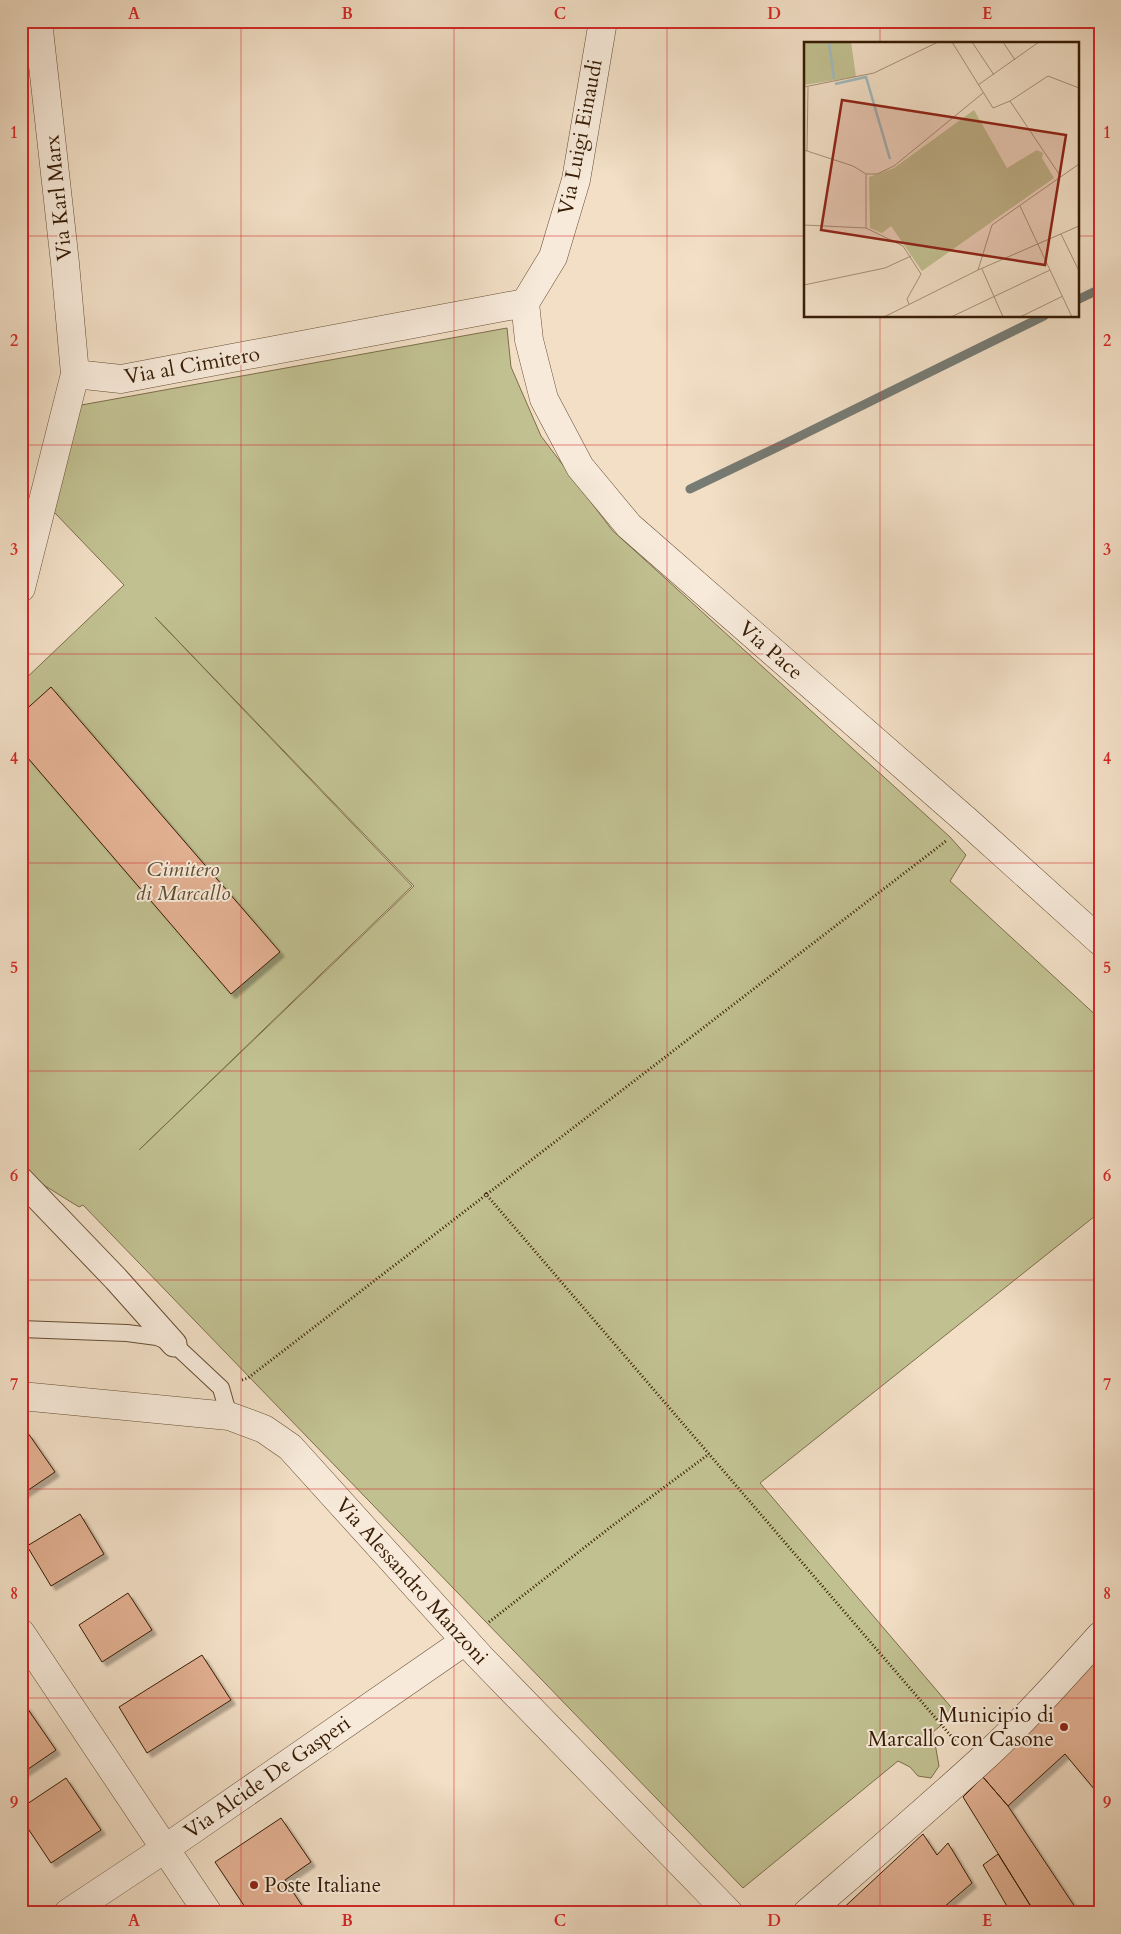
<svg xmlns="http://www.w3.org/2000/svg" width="1121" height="1934" font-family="Cardo,serif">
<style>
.green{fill:#c1c091;stroke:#7c6e4a;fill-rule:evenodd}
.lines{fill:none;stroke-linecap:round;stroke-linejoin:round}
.stream{stroke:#767b74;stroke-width:9}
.building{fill:#e4b294;stroke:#371c04;filter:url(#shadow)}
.service-casing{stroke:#664d34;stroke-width:18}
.pedestrian-casing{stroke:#664d34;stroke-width:27}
.minor-casing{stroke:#664d34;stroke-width:29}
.path{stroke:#371c04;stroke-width:3;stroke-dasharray:1 2.5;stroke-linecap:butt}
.service{stroke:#f7eada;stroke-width:16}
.pedestrian{stroke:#f7eada;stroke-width:25}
.minor{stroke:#f7eada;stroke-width:28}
.grid{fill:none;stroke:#d62828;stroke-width:1;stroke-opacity:0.55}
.poi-dot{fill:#8f2418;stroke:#f7eada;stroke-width:2}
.labels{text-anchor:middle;stroke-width:4;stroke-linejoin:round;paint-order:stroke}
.street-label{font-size:21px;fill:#371c04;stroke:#f7eada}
.park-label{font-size:21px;font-style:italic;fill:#604d2e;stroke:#f7eada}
.poi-label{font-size:21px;fill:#371c04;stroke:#f7eada;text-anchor:end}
.inset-river{fill:none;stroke:#a0babf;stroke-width:2.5}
.inset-road{fill:none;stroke:#a79178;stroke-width:1}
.view{fill:#8f2418;fill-opacity:0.15;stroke:#8f2418;stroke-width:2.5}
.inset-edge{fill:none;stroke:#371c04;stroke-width:2.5}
.neatline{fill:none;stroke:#d62828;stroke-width:2}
.grid-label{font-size:16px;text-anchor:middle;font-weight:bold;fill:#d62828}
</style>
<defs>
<filter id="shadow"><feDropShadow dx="4.5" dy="4.5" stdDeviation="1" flood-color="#0004"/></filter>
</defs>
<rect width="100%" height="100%" fill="#f2dfc6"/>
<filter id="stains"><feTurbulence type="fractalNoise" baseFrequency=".004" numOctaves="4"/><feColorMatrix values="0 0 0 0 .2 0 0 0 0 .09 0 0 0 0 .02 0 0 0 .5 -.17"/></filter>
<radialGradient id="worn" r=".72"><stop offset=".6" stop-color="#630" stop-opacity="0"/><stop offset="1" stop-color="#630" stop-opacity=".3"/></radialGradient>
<!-- green -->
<path class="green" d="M507 328 511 367 541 436 612 530 950 837 966 855 950 881 1100 1019V1212L760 1483 956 1713 933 1732 939 1766 931 1778 918 1776 910 1767 898 1761 743 1888 83 1205 79 1207 42 1184 21 1161V683L124 585 54 512 76 406ZM155 617 414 886 139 1150 412 886Z"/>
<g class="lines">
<!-- stream -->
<path class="stream" d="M1077 300 1100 289
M690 489 786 443 1044 316"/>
</g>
<!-- building -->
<path class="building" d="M51 687 280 952 231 994 21 750V714Z
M28 1433 55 1472 21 1495V1437Z
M80 1514 104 1554 51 1586 27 1546Z
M128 1593 152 1630 102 1662 79 1625Z
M1100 1652V1725L1095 1729 1100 1735V1796L1065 1754 1008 1806 983 1777Z
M202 1655 231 1700 147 1753 119 1707Z
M25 1705 56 1750 21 1774V1708Z
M983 1777 1008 1806 1079 1913H1035L963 1797Z
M66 1778 101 1830 51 1863 21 1818V1808Z
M281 1818 311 1862 285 1880 307 1913H249L215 1862Z
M923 1834 937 1855 948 1843 972 1883 937 1913H838Z
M998 1854 1035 1913H1011L983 1865Z"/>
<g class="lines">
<!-- service casing -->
<g class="service-casing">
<path id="service" d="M21 1329 127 1333 157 1337 174 1344 221 1388 229 1416"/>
</g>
<!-- pedestrian casing -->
<g class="pedestrian-casing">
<path id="pedestrian" d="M21 1180 116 1279 174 1344"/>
</g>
<!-- minor casing -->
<g class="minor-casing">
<path id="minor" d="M38 21 65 263 75 374
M525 303 529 340 544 399 580 467 629 526 968 822 1100 941
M525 303 553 257 576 180 603 21
M21 588 75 374 121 379 525 303
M21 1396 229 1416 264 1429 290 1447 480 1657 729 1913
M21 1633 208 1913
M68 1913 166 1848 465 1641
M807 1913C868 1860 930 1807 990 1752 1028 1716 1064 1676 1100 1636"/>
</g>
<!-- path -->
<path class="path" d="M485 1193 957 1743
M242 1380 248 1378 946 841
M489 1622 612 1526 709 1454"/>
<!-- service -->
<use href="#service" class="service"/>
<!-- pedestrian -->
<use href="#pedestrian" class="pedestrian"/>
<!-- minor -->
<use href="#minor" class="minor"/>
</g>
<!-- grid -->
<path class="grid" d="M241 21V1913M454 21V1913M667 21V1913M880 21V44M21 236H805M1077 236H1100M880 316V1913M21 445H1100M21 654H1100M21 863H1100M21 1071H1100M21 1280H1100M21 1489H1100M21 1698H1100"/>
<!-- markers -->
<g class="poi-dot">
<circle cx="1064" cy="1727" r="5"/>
<circle cx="254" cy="1885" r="5"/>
</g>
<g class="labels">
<!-- street labels -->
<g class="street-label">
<text transform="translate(580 137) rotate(-79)" y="7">Via Luigi Einaudi</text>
<text transform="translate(58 198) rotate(-96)" y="7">Via Karl Marx</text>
<text transform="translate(192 365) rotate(-10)" y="7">Via al Cimitero</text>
<text transform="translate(771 650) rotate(41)" y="7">Via Pace</text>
<text transform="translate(412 1581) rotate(48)" y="7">Via Alessandro Manzoni</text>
<text transform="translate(267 1777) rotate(-35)" y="7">Via Alcide De Gasperi</text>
</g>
<!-- park labels -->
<g class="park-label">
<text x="183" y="876">Cimitero<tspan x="183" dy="24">di Marcallo</tspan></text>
</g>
<!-- poi labels -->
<g class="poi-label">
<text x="1054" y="1722">Municipio di<tspan x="1054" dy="24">Marcallo con Casone</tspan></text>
<text x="264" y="1892" text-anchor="start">Poste Italiane</text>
</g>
</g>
<!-- overview -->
<g transform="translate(804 42)">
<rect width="275" height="275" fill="#f2dfc6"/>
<path d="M0 0H47L52 35 0 43ZM170 68 203 126 233 108 239 111 238 116 250 136 118 229 87 184 78 191 66 186 65 135 90 126Z" fill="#c1c091"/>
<path class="inset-river" d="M25 0 30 37M31 42 62 35 86 117"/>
<path class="inset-road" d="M148 0 189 66 206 59 244 34 275 46M168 0 190 33M199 0 211 18M174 43 235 0M0 45 70 31 134 0M206 59 257 135M0 108 49 124 62 132M3 109 4 45M62 132V186L99 204 117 232 103 257 105 262M62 132H73L90 124 179 51M216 164 268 275M0 183 62 186M257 192 275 229M178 227 199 275M174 228 188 183 275 122M0 243 81 226 107 214M80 275 174 228 275 184M147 275 246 228M216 275 259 254"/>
<path class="view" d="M38 58 262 93 241 223 17 188Z"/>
<rect width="275" height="275" class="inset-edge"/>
</g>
<!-- margin -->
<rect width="1121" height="1934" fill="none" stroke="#f2dfc6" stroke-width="55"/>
<rect x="28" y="28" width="1066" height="1878" class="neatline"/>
<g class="grid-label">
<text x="134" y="19">A</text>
<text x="347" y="19">B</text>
<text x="560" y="19">C</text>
<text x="774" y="19">D</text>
<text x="987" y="19">E</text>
<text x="14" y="138">1</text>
<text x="1107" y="138">1</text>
<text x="14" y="346">2</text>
<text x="1107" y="346">2</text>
<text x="14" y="555">3</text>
<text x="1107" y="555">3</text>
<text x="14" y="764">4</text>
<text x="1107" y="764">4</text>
<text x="14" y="973">5</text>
<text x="1107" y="973">5</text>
<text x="14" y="1181">6</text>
<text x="1107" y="1181">6</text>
<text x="14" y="1390">7</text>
<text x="1107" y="1390">7</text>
<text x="14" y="1599">8</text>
<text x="1107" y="1599">8</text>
<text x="14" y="1808">9</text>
<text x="1107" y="1808">9</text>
<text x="134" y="1926">A</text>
<text x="347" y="1926">B</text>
<text x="560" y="1926">C</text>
<text x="774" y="1926">D</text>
<text x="987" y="1926">E</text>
</g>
<rect width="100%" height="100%" filter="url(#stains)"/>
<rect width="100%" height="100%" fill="url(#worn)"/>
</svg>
